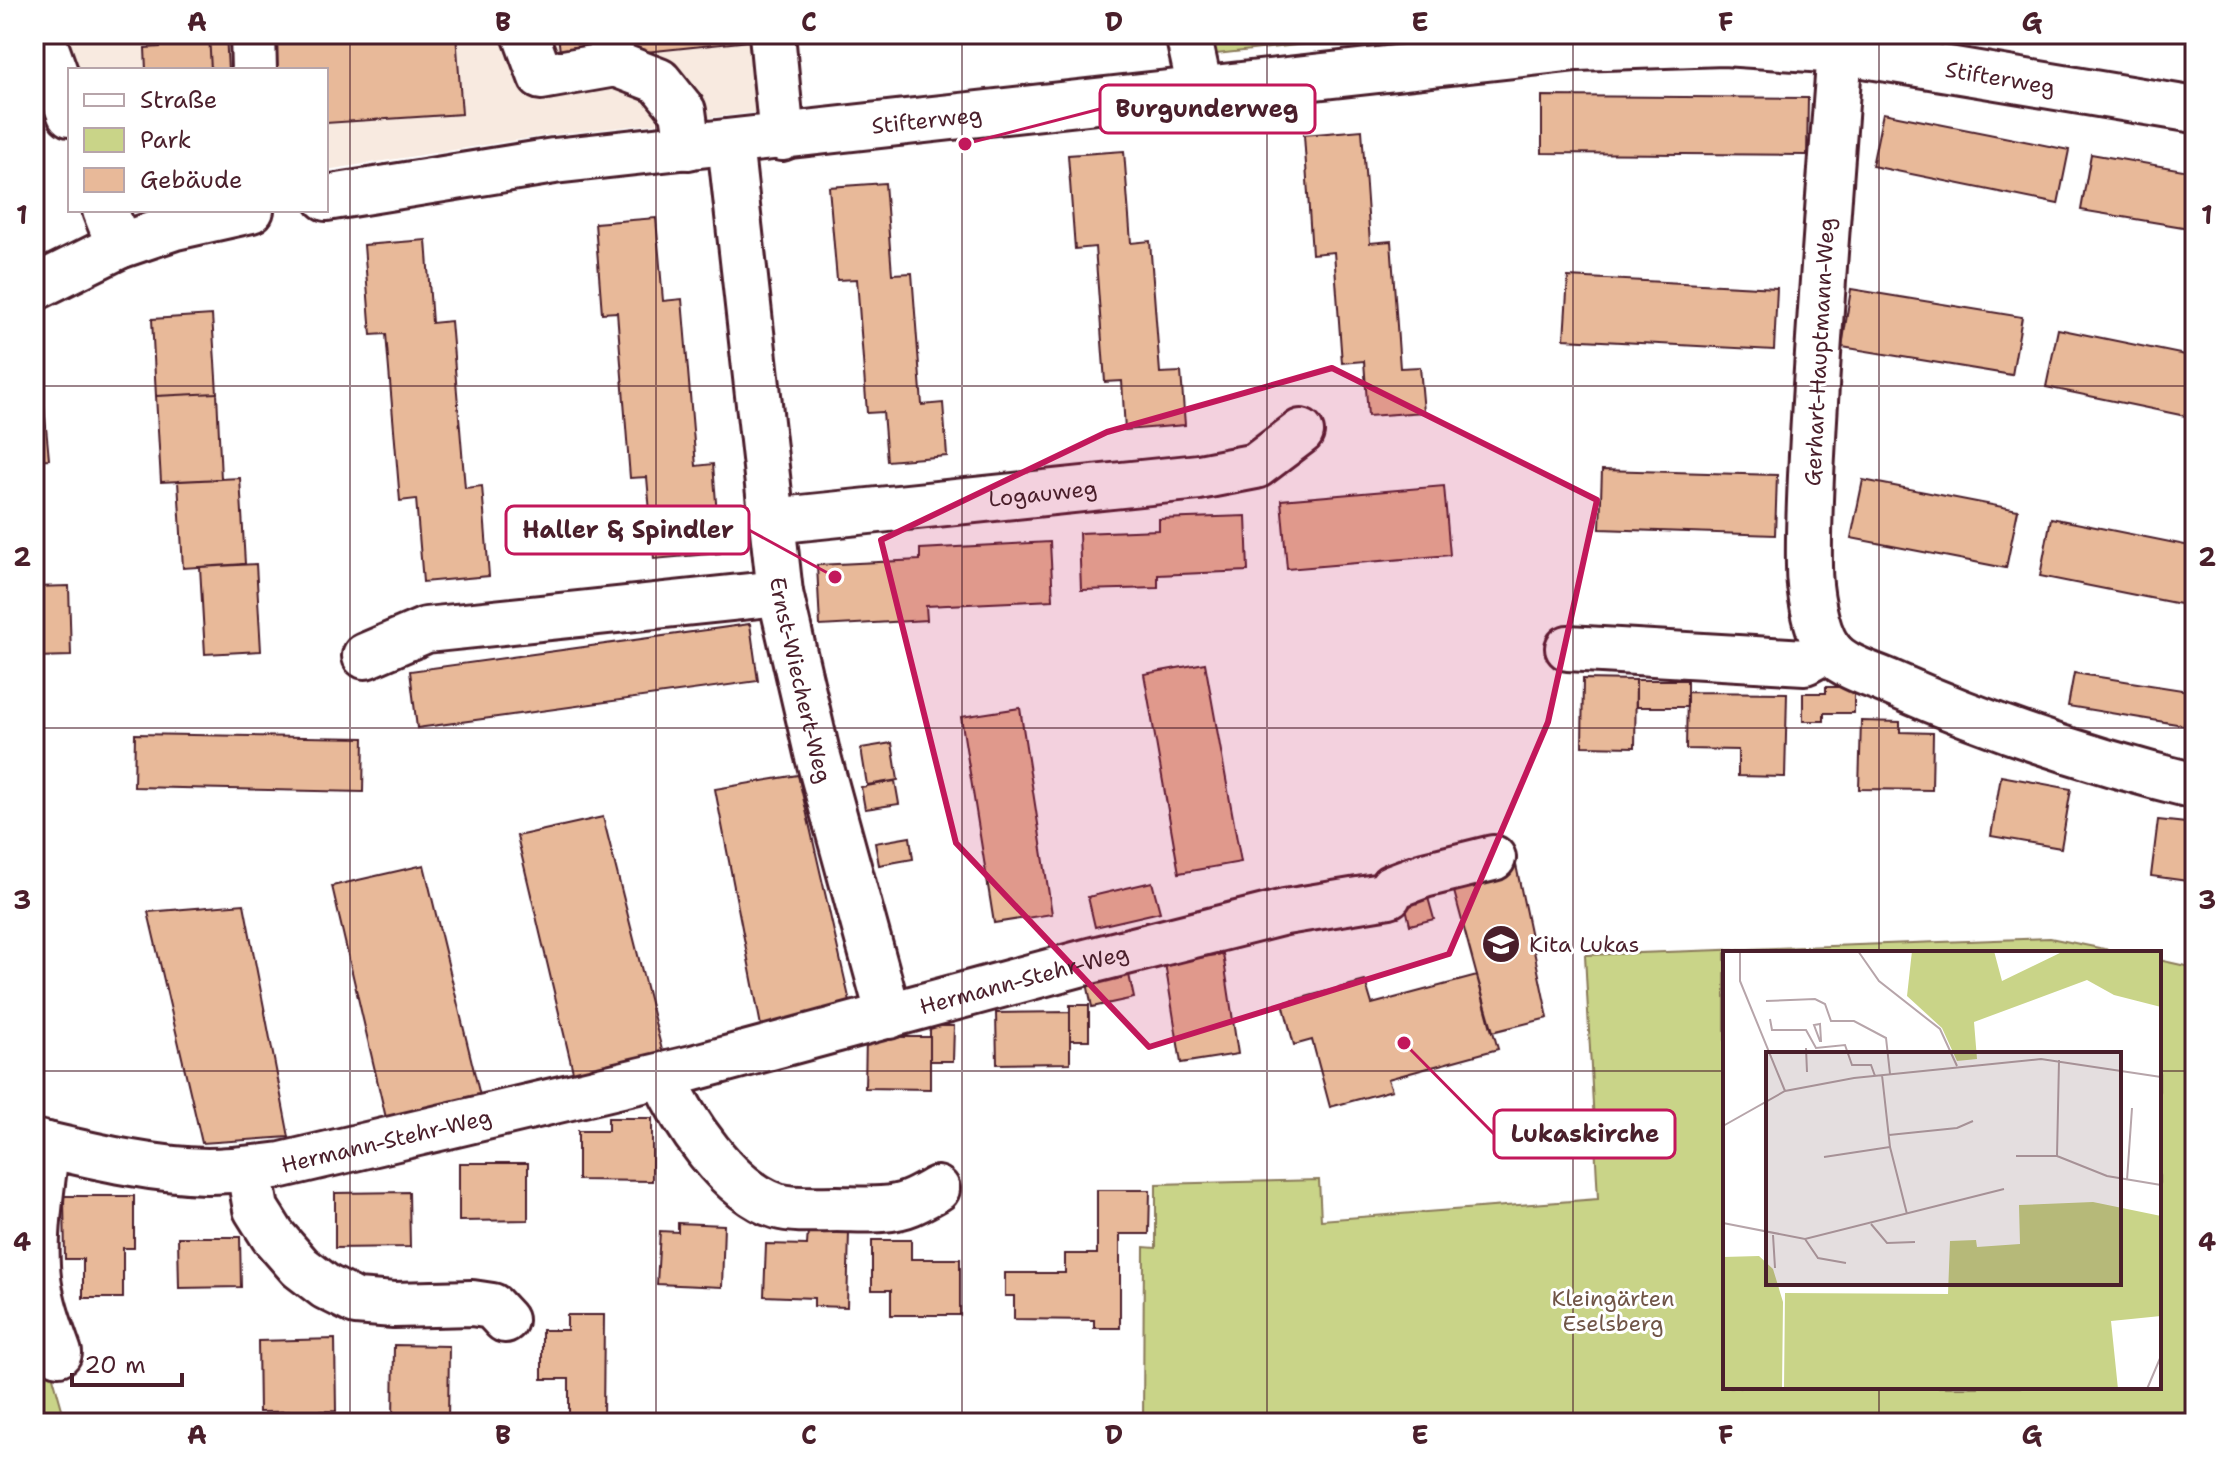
<svg xmlns="http://www.w3.org/2000/svg" width="2229" height="1457" font-family="'Shantell Sans',sans-serif">
<style>
.built{fill:#f8eae0}
.green{fill:#c9d488;stroke:#8a7a5a;stroke-width:2}
.building{fill:#e8b999;stroke:#4a1f2b;stroke-width:2}
.lines{fill:none;stroke-linecap:round;stroke-linejoin:round}
.minor-casing{stroke:#4a1f2b;stroke-width:50}
.minor{stroke:#fff;stroke-width:44}
.marked{fill:#c2185b;fill-opacity:0.2;stroke:#c2185b;stroke-width:6;stroke-linejoin:round}
.grid{fill:none;stroke:#4a1f2b;stroke-width:2;stroke-opacity:0.55}
.labels{text-anchor:middle;stroke-width:6;stroke-linejoin:round;paint-order:stroke}
.street-label{font-size:22px;fill:#4a1f2b;stroke:#fff}
.poi-label{font-size:22px;fill:#4a1f2b;stroke:#fff;text-anchor:start}
.park-label{font-size:22px;fill:#705547;stroke:#fff}
.inset-road{fill:none;stroke:#b7a5aa;stroke-width:2}
.view{fill:#4a1f2b;fill-opacity:0.15;stroke:#4a1f2b;stroke-width:4}
.inset-edge{fill:none;stroke:#4a1f2b;stroke-width:4}
.leader{fill:none;stroke:#c2185b;stroke-width:3}
.callout-dot{fill:#c2185b;stroke:#fff;stroke-width:3}
.callout{fill:#fff;stroke:#c2185b;stroke-width:3}
.callout-label{font-size:24px;text-anchor:middle;font-weight:bold;fill:#4a1f2b}
.neatline{fill:none;stroke:#4a1f2b;stroke-width:3}
.grid-label{font-size:26px;text-anchor:middle;font-weight:bold;fill:#4a1f2b}
</style>
<rect width="100%" height="100%" fill="#fff"/>
<filter id="ink" filterUnits="userSpaceOnUse"><feTurbulence type="fractalNoise" baseFrequency=".0125" numOctaves="2"/><feDisplacementMap in="SourceGraphic" scale="16" xChannelSelector="R" yChannelSelector="G"/><feConvolveMatrix kernelMatrix="1 2 1 2 8 2 1 2 1" color-interpolation-filters="sRGB"/></filter>
<g filter="url(#ink)">
<!-- built -->
<path class="built" d="M58 34H761L770 111 550 135 326 170V70H72Z"/>
<!-- green -->
<path class="green" d="M1196 34H1321L1322 42 1199 56Z
M2050 938 2124 953H1725V1387H2159V960L2195 968V1423H1143L1144 1247 1156 1248V1184L1319 1180 1321 1220 1598 1199 1585 955Z
M34 1346 48 1359 66 1423H34Z"/>
<!-- building -->
<path class="building" d="M159 34H209L211 70H146L145 48 160 47Z
M209 34H226L228 70H211Z
M274 34H456L462 114 326 123V70H276Z
M558 34H575L576 43 660 34H748L749 41 561 61Z
M575 34H660L576 43Z
M998 34H1045L999 40Z
M1542 96 1808 98 1807 155 1542 153Z
M1883 113 2069 150 2058 204 1872 166Z
M1362 130 1370 243 1391 241 1400 368 1420 367 1424 412 1368 416 1364 361 1342 363 1334 252 1312 254 1304 135Z
M1124 151 1131 243 1150 241 1160 373 1181 372 1185 425 1125 430 1122 381 1105 382 1095 247 1075 249 1068 155Z
M2091 154 2195 172V229L2081 210Z
M885 183 892 274 912 273 922 405 943 403 947 456 887 461 883 412 867 413 857 279 837 280 829 187Z
M656 218 663 301 682 299 696 466 713 464 720 553 654 559 647 477 630 478 617 312 602 313 595 223Z
M426 240 432 323 451 321 465 488 482 486 489 576 423 582 416 499 400 501 386 334 371 335 364 245Z
M1568 277 1777 288 1774 350 1564 339Z
M1851 289 2022 317 2012 375 1842 347Z
M212 315 217 393 156 396 152 319Z
M2058 329 2195 357V418L2046 387Z
M217 393 221 479 161 482 156 396Z
M43 395 49 459 34 460V396Z
M1602 470 1777 475 1775 535 1600 529Z
M240 478 245 564 183 568 178 481Z
M1863 480 2018 510 2006 568 1851 538Z
M1444 486 1450 555 1287 569 1281 500Z
M1246 516 1248 571 1158 575V588L1081 590 1079 533 1159 530V519Z
M2051 518 2195 547V607L2040 576Z
M1050 542 1053 600 926 606 927 620 820 626 817 565 920 560V549Z
M256 564 261 651 205 654 200 567Z
M69 586 71 656 34 657V587Z
M750 624 758 681 417 728 410 671Z
M1205 663 1241 862 1179 873 1144 674Z
M2074 673 2195 692V727L2068 706Z
M1583 679 1636 680 1635 747 1582 746Z
M1636 680H1687V707H1636Z
M1826 687H1854V713H1824V721H1803V693H1826Z
M1687 692 1787 693 1785 777 1738 776V750L1686 749Z
M1020 708 1052 914 994 923 961 717Z
M1861 721 1900 722V732L1933 733 1932 790 1859 789Z
M135 734 364 738 363 792 134 787Z
M892 743 898 780 867 785 861 748Z
M798 775 850 1002 761 1026 715 789Z
M2001 776 2071 789 2061 848 1991 836Z
M895 781 899 804 865 809 861 787Z
M603 817 663 1054 574 1076 517 836Z
M2158 820 2195 824V882L2151 876Z
M910 837 913 859 879 865 875 843Z
M424 865 481 1100 386 1118 332 886Z
M1516 865 1548 1018 1492 1032 1452 884Z
M1152 882 1160 912 1095 927 1088 897Z
M1427 894 1434 919 1410 925 1404 899Z
M244 904 289 1137 202 1143 148 912Z
M1223 954 1238 1054 1181 1063 1165 963Z
M1128 970 1134 998 1092 1007 1086 978Z
M1477 976 1498 1049 1388 1079 1392 1090 1330 1107 1312 1040 1294 1045 1283 1003 1365 981 1372 1004Z
M1070 1005H1089V1040H1070Z
M1070 1012V1063L997 1064 996 1013Z
M930 1026H954L953 1061H930Z
M866 1037H930V1089L865 1088Z
M608 1118H652V1181L578 1180V1131H608Z
M459 1163H528V1220L459 1221Z
M1097 1190H1150L1149 1234H1120V1328H1094V1320L1014 1319V1296H1005V1273H1065V1254H1097Z
M409 1192 410 1247 335 1248V1193Z
M64 1196H134V1248H123V1298H83V1259H65Z
M678 1223 724 1225 722 1287 657 1284 660 1231 678 1232Z
M808 1230 849 1232 847 1307 814 1306V1298L764 1296 766 1244 807 1245Z
M178 1237H240L241 1287 179 1288Z
M872 1240H911V1259H960V1315H891V1290H872Z
M567 1315H604L603 1421H569V1379H542V1330H567Z
M335 1339 336 1411 259 1412 258 1341Z
M394 1345 449 1346 448 1421H393Z"/>
<g class="lines">
<!-- minor casing -->
<g class="minor-casing">
<g id="minor">
<path d="M41 34 70 114"/>
<path d="M253 34 254 70"/>
<path d="M525 34 541 77 615 64 659 81 683 111 688 147"/>
<path d="M772 34 782 138"/>
<path d="M1188 34 1200 89"/>
<path d="M1840 51C1831 168 1822 285 1815 402 1812 456 1808 512 1809 566 1809 589 1815 629 1828 648 1841 667 1871 674 1891 683 1988 726 2092 761 2195 786"/>
<path id="s1" d="M730 143 780 593 817 753 889 1016"/>
<path id="s2" d="M326 198 554 161 1576 48 1724 43 1840 51 2195 110"/>
<path d="M105 210 119 246"/>
<path d="M34 288 119 246 175 227 251 210"/>
<path id="s3" d="M772 521 1199 477 1256 466 1301 432"/>
<path d="M1568 648 1805 662 1829 649"/>
<path d="M365 656 426 630 780 593"/>
<path d="M663 1076C682 1120 729 1191 777 1206 795 1211 818 1209 837 1209 860 1209 889 1212 910 1203 920 1199 928 1194 937 1189"/>
<path id="s4" d="M34 1142C90 1155 150 1170 207 1171 233 1171 257 1168 282 1165L693 1068 1090 961 1285 912 1389 895 1392 887 1424 875 1493 858"/>
<path d="M47 1145C41 1192 30 1255 42 1300 46 1318 53 1336 59 1353"/>
<path d="M249 1170 256 1209 273 1236 300 1267 326 1287 356 1302 394 1305 472 1303 492 1306 505 1320"/>
</g>
</g>
<!-- minor -->
<use href="#minor" class="minor"/>
</g>
</g>
<!-- marked area -->
<path class="marked" d="M1332 368 1597 500 1548 722 1449 954 1149 1047 956 843 881 540 1107 432Z"/>
<!-- grid -->
<path class="grid" d="M350 34V1423M656 34V1423M962 34V1423M1267 34V1423M1573 34V1423M1879 34V953M34 386H2195M34 728H2195M34 1071H1725M2159 1071H2195M1879 1387V1423"/>
<!-- icons -->
<defs>
<g id="school-disc" transform="scale(2)"><circle r="9.5" fill="#4a1f2b" stroke="#fff"/><path d="M0-5L7-2L0 1L-7-2ZM-4 1L0 2.5L4 1V4Q0 6-4 4Z" fill="#fff"/></g>
</defs>
<g fill-rule="evenodd">
<use href="#school-disc" x="1501" y="944"/>
</g>
<g class="labels">
<!-- street labels -->
<g class="street-label">
<text dy="8" stroke="none"><textPath href="#s2" startOffset="1686">Stifterweg</textPath></text>
<text dy="8" stroke="none"><textPath href="#s2" startOffset="606">Stifterweg</textPath></text>
<text transform="translate(1819 352) rotate(-87)" y="8">Gerhart-Hauptmann-Weg</text>
<text dy="8" stroke="none"><textPath href="#s3" startOffset="272">Logauweg</textPath></text>
<text dy="8" stroke="none"><textPath href="#s1" startOffset="542">Ernst-Wiechert-Weg</textPath></text>
<text dy="8" stroke="none"><textPath href="#s4" startOffset="1016">Hermann-Stehr-Weg</textPath></text>
<text dy="8" stroke="none"><textPath href="#s4" startOffset="358">Hermann-Stehr-Weg</textPath></text>
</g>
<!-- poi labels -->
<g class="poi-label">
<text x="1529" y="952">Kita Lukas</text>
</g>
<!-- park labels -->
<g class="park-label">
<text x="1613" y="1306">Kleingärten<tspan x="1613" dy="25">Eselsberg</tspan></text>
</g>
</g>
<!-- overview -->
<g transform="translate(1723 951)">
<rect width="438" height="438" fill="#fff"/>
<path d="M189 0H271L279 30 341 0H438V56L391 44 364 29 251 71 254 108 234 110 219 77 184 45ZM370 251 438 265V365L388 370 395 438H61L62 342 225 343 227 290 253 289 254 296 297 293 296 254ZM36 305 50 318 60 351 59 438H0V306Z" fill="#c9d488"/>
<path class="inset-road" d="M17 0V30L62 140M135 0 156 30 217 78 234 115M43 50 92 48 102 53 108 70H131L163 87 167 123M47 68 49 79H83L93 97 122 94 129 114H148L152 125M97 73 98 90H97L91 74ZM83 97 84 121M336 109 334 205 384 225 438 234M159 124 167 196 184 263M0 175 62 140 131 127 318 108 438 126M166 184 234 177 250 170M293 205H334M101 206 167 196M404 229 409 157M0 272 82 288 281 238M148 273 164 292 192 291M50 284 52 317M82 288 95 307 123 312M424 438 438 405"/>
<path class="view" d="M43 101H398V334H43Z"/>
<rect width="438" height="438" class="inset-edge"/>
</g>
<!-- callouts -->
<path class="leader" d="M965 144L1100 109M835 577L749 530M1404 1043L1494 1134"/>
<g class="callout-dot">
<circle cx="965" cy="144" r="8"/>
<circle cx="835" cy="577" r="8"/>
<circle cx="1404" cy="1043" r="8"/>
</g>
<g class="callout">
<rect x="1100" y="85" width="215" height="48" rx="8"/>
<rect x="506" y="506" width="243" height="48" rx="8"/>
<rect x="1494" y="1110" width="181" height="48" rx="8"/>
</g>
<g class="callout-label">
<text x="1207" y="117">Burgunderweg</text>
<text x="628" y="538">Haller &amp; Spindler</text>
<text x="1585" y="1142">Lukaskirche</text>
</g>
<!-- margin -->
<rect width="2229" height="1457" fill="none" stroke="#fff" stroke-width="88"/>
<!-- legend -->
<rect x="68" y="68" width="260" height="144" fill="#ffffff" stroke="#b7a5aa" stroke-width="2"/>
<rect x="84" y="94" width="40" height="12" fill="#ffffff" stroke="#b7a5aa" stroke-width="2"/>
<text x="140" y="108" font-size="24" fill="#4a1f2b">Straße</text>
<rect x="84" y="128" width="40" height="24" fill="#c9d488" stroke="#b7a5aa" stroke-width="2"/>
<text x="140" y="148" font-size="24" fill="#4a1f2b">Park</text>
<rect x="84" y="168" width="40" height="24" fill="#e8b999" stroke="#b7a5aa" stroke-width="2"/>
<text x="140" y="188" font-size="24" fill="#4a1f2b">Gebäude</text>
<!-- scale -->
<path d="M72 1373v12h110v-12" fill="none" stroke="#4a1f2b" stroke-width="4"/>
<text x="84" y="1373" font-size="24" fill="#4a1f2b" stroke="#ffffff" stroke-width="6" paint-order="stroke">20 m</text>
<rect x="44" y="44" width="2141" height="1369" class="neatline"/>
<g class="grid-label">
<text x="197" y="31">A</text>
<text x="503" y="31">B</text>
<text x="809" y="31">C</text>
<text x="1114" y="31">D</text>
<text x="1420" y="31">E</text>
<text x="1726" y="31">F</text>
<text x="2032" y="31">G</text>
<text x="22" y="224">1</text>
<text x="2207" y="224">1</text>
<text x="22" y="566">2</text>
<text x="2207" y="566">2</text>
<text x="22" y="909">3</text>
<text x="2207" y="909">3</text>
<text x="22" y="1251">4</text>
<text x="2207" y="1251">4</text>
<text x="197" y="1444">A</text>
<text x="503" y="1444">B</text>
<text x="809" y="1444">C</text>
<text x="1114" y="1444">D</text>
<text x="1420" y="1444">E</text>
<text x="1726" y="1444">F</text>
<text x="2032" y="1444">G</text>
</g>
</svg>
